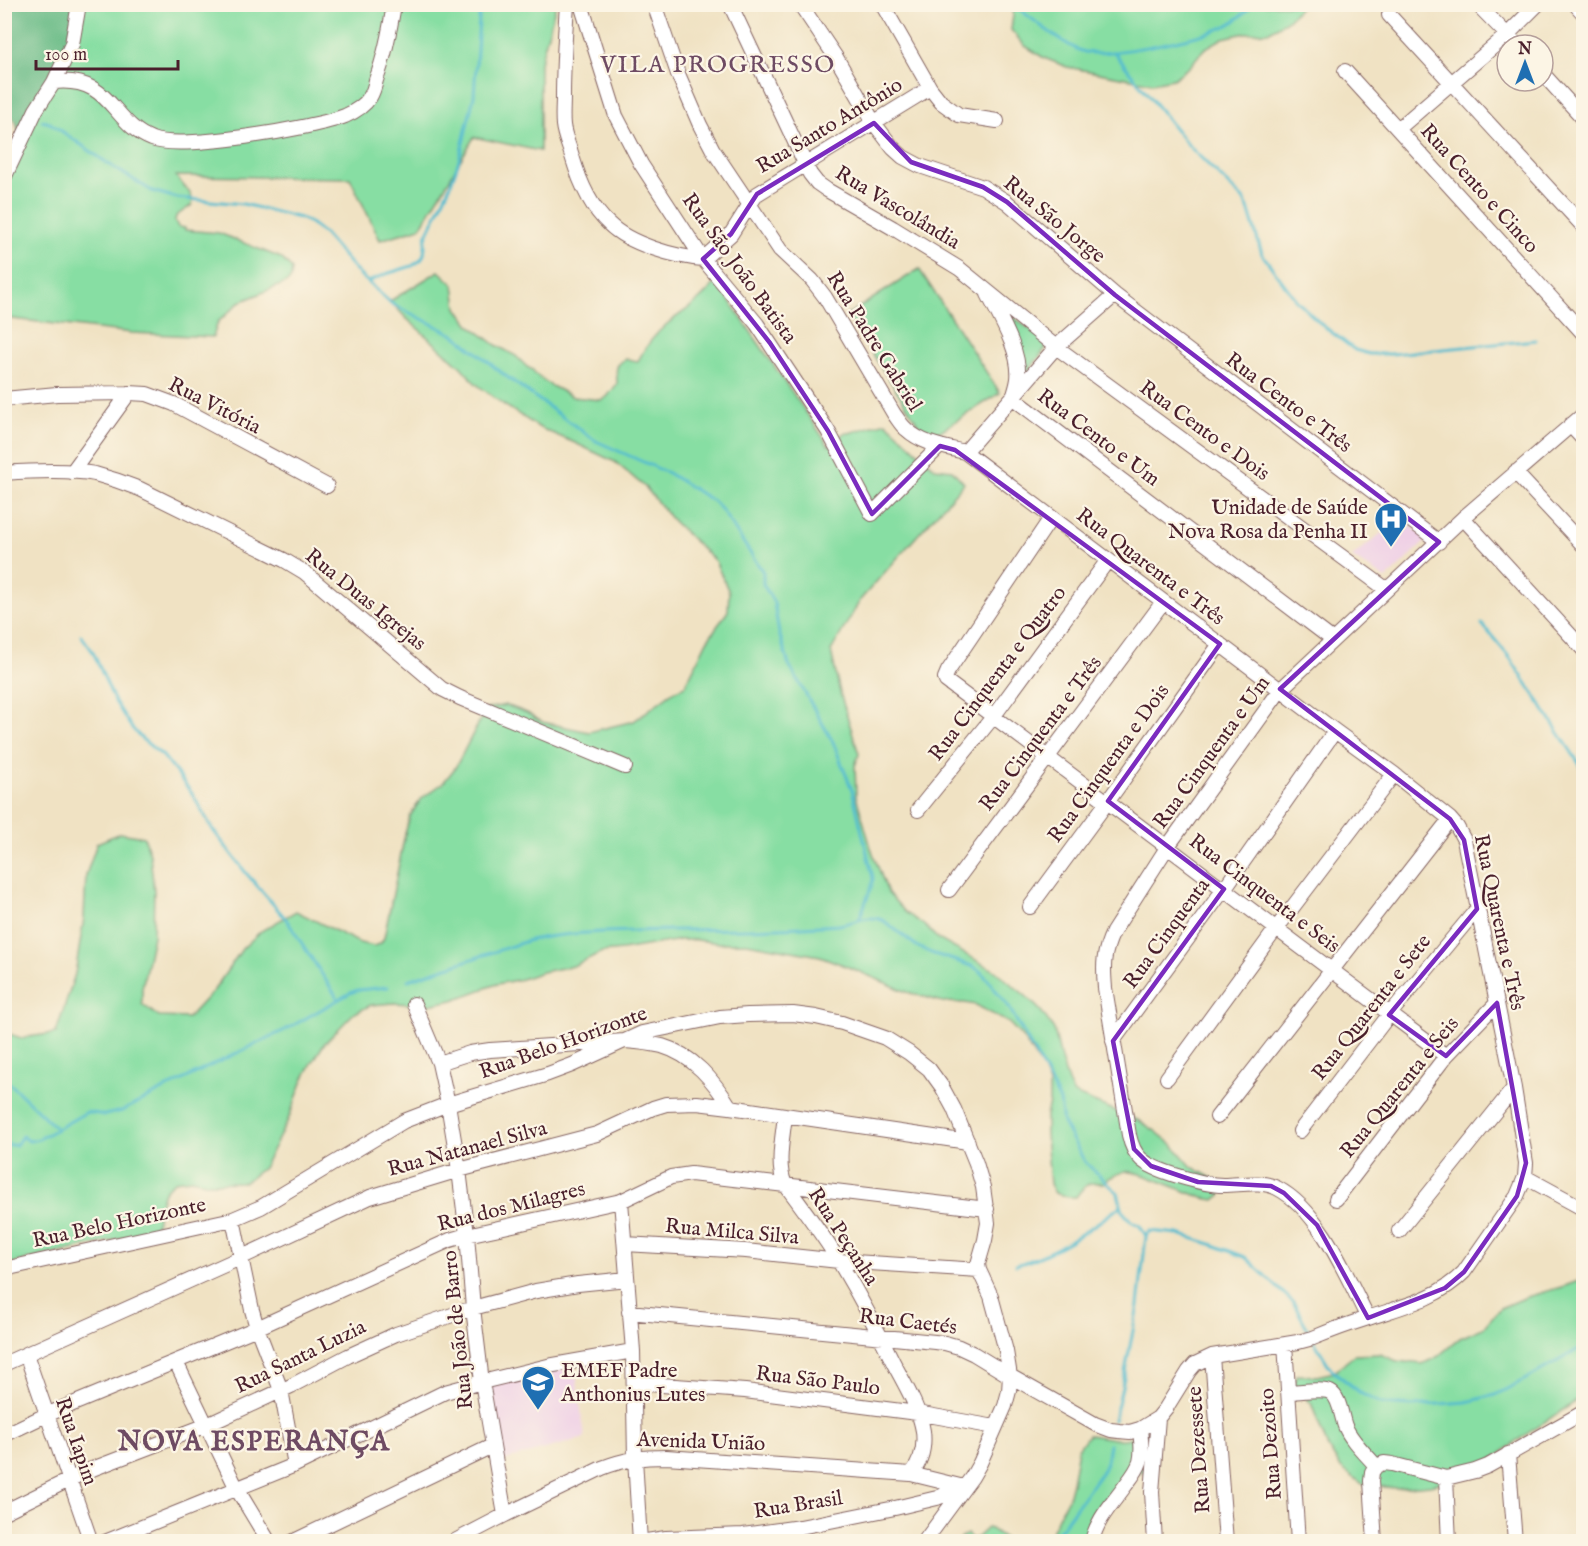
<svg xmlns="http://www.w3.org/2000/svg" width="1588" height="1546" font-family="'IM FELL English',serif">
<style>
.built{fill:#efd0e6}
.green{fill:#87dea3;stroke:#687e67;stroke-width:1.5}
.forest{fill:#6dbd89;stroke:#5c6e5a;stroke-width:1.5}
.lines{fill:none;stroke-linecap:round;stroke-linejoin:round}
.stream{stroke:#52bccf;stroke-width:3}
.minor-casing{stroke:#846360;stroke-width:16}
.minor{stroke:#fff;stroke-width:14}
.marked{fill:none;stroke:#7b2cbf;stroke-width:4.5;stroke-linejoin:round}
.labels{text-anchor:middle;stroke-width:4.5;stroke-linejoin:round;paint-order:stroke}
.street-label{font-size:21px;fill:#4a1f2b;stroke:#fcf5e5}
.poi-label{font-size:21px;fill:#4a1f2b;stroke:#fcf5e5;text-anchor:end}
.quarter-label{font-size:24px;letter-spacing:1.5px;fill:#6e4b63;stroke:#fcf5e5}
.district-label{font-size:27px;font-weight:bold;letter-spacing:1.5px;fill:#6e4b63;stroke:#fcf5e5}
</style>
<rect width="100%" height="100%" fill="#fcf5e5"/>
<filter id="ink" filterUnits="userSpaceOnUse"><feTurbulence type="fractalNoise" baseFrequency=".0167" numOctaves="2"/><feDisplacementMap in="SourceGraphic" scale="12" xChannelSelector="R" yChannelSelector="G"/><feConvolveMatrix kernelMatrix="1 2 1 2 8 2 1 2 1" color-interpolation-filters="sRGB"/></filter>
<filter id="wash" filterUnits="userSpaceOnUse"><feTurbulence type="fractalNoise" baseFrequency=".008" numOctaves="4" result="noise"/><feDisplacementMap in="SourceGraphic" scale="24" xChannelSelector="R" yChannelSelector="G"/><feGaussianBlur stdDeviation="1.35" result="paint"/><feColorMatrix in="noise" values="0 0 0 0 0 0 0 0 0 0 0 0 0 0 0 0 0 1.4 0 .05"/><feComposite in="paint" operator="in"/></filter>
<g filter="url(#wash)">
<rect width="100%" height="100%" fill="#f0e2c3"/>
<!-- built -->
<path class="built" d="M1400 518 1428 539 1386 579 1352 557Z
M575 1367 585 1438 502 1461 490 1385Z"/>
<!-- green -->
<path class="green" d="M69 5H556L540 63V151L474 137 450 178 452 179 449 180 420 228 380 240 350 178 176 176C182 186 195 193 192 205L176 216 175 221 178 227 185 228V230L219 233 281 258 292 269 291 278 288 282 240 302 218 322 213 337 132 333 5 318 4 184 74 6Z
M1016 5V4L1302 5 1287 21 1268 32 1245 33 1223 38 1204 49 1190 66 1173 79 1152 83 1067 67 1044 58 1025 46 1011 30 1014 8Z
M919 269 1000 393 928 439 847 315Z
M439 271 454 285 457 308 471 326 496 345 516 356 527 367 533 370 534 373 550 385 573 397 601 400 607 397 617 384C617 372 613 366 625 359L638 361C645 347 655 334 667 324 685 310 703 300 716 281L829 446 844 433H849L886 422 935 468 952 470 964 483 861 599 831 651 840 693 859 754 855 766 856 796 871 848 888 893 905 912 925 926 938 939 994 970 1026 996 1041 1011 1054 1029 1061 1059 1068 1082 1074 1094 1140 1121 1154 1130 1173 1145 1192 1167 1219 1182 1222 1188 1221 1195 1215 1200 1203 1198 1141 1174 1125 1171 1109 1178 1105 1183C1088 1182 1086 1183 1076 1197H1068L1055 1193 1050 1184 1046 1134V1115L1049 1103V1084L1042 1067 1022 1037 1009 1023 976 1005 965 1003 943 1002 907 992 846 966 820 956 747 943H720L696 940H680L622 950 602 952 573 966 542 972 522 979 497 984 453 1000 429 1005 394 1003 371 1005 353 1014 324 1044 312 1063 303 1080 288 1120 263 1168 245 1182 209 1183 191 1179 174 1181 164 1192 159 1207 155 1231 5 1265 4 1032 21 1038 56 1033 75 974 84 918 86 875 97 843 120 833 144 837 150 855 154 891 153 936 142 988V1004L159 1017 188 1018 214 990 242 949 261 931 296 911 360 943 374 946 381 943 384 938 405 834 410 816 421 799 443 783 455 768 486 709 506 705 527 713 542 722 589 732 634 721 674 691 685 686 707 641 728 611 729 592 715 561 673 521 646 488 615 462 575 443 540 428 504 405 476 384 461 367 406 318 390 301Z
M999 306 1049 344 1024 377 1023 358 1018 341Z
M1583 1279V1397L1535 1428 1475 1472 1430 1485 1396 1488 1364 1485 1341 1468 1327 1446 1311 1403 1294 1386 1297 1375 1317 1376 1335 1372 1346 1361 1354 1355 1380 1354 1397 1361 1422 1364 1437 1357 1460 1338 1483 1328 1500 1308 1527 1297 1565 1286Z
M1088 1435C1098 1436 1108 1438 1117 1439 1129 1440 1144 1432 1154 1441L1151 1463 1146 1472 1132 1471 1087 1541 1049 1542 1057 1519 1068 1498 1072 1483 1078 1449Z
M987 1528 991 1529 1008 1541H958L967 1534 972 1539 976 1538Z"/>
<!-- forest -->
<path class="forest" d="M69 4 75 6 71 29 61 60 21 141 16 122 5 112 4 5Z"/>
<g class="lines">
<!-- stream -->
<path class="stream" d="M1013 4C1028 16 1068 49 1085 52 1109 57 1206 37 1228 25 1237 20 1246 12 1253 4
M1114 52 1188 145 1243 199 1248 208 1262 254 1296 300 1322 325 1355 350 1369 354H1392L1536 340
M4 114H7
M42 121 50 123 113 167 152 191 177 198 243 204 300 218 310 223 324 234 359 274 392 304 456 336 507 377 596 441 668 473 713 501 721 509 763 572V584L774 603 779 633 789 665 833 742 852 790 873 878 872 885 859 920
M368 282 386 274 412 266 421 260 424 254 426 237 450 186 459 160 474 96 480 4
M1482 624 1510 658 1584 771
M81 635 93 652 114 700 131 727 142 739 163 756 178 775 193 795 213 830 246 873 286 919 338 999
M408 980 530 940C564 933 599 932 634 931 690 929 747 930 803 927 815 926 827 926 839 925 854 923 870 913 884 921L918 947 931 953 972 966 980 971 988 980 1010 1009 1043 1068 1060 1101 1063 1123 1085 1162 1118 1193 1123 1212 1131 1221 1140 1226 1146 1236 1138 1305 1122 1387 1114 1420
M4 1078 57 1129
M4 1145H16L22 1136 29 1141 39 1139 87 1112 105 1115 122 1111 206 1068 285 1030 350 993 358 990 388 987
M1146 1236 1149 1231 1178 1234 1211 1244 1245 1257 1293 1302 1311 1335
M1016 1265C1054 1255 1090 1229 1121 1206
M1314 1341 1328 1364 1333 1371 1362 1394 1382 1404 1412 1406 1466 1402 1495 1395 1530 1377 1584 1346
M1051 1542 1103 1470 1106 1463 1109 1445"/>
</g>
</g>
<g filter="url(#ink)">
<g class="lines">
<!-- minor casing -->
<g class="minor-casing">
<path id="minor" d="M567 4C565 35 563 66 563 97 563 106 562 116 563 125 564 135 569 146 572 156 579 180 590 207 609 224 629 244 675 257 703 259L731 234 750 204 757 194 930 88
M581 4 616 116 641 164 703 259 757 324 828 431 872 514 940 446
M730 4 810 174 817 183 827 190 893 228 960 269 1056 347 1386 589
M800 4 837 59 874 123 893 148 903 157 920 166 983 187 1007 202 1115 295 1439 542
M882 4 930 88 941 102 959 115 997 121
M1477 4 1517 45
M1575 4 1584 14
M1389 15 1584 227
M1345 71 1584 334
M1543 74 1584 119
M54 82C112 76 111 123 152 139 180 151 314 128 345 116 354 112 365 105 370 97 373 92 375 85 376 80 385 56 390 30 394 4
M1398 129 1508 34 1538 4
M4 178 36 110 54 82 72 44 79 4
M988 294C1000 318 1021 352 1018 379 1017 386 1015 392 1013 398L1333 640
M4 399 57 394 129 393 147 394 174 404 327 486
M1570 425 1584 440
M965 452 1056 347 1115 295
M72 472 129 393
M1515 472 1584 546
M4 473C32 471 68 469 95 474 110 478 125 483 140 489L284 560 304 572 442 689 460 698 625 767
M1051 518 948 671 945 678 946 681 1446 1056
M1463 518 1584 650
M918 810 993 717 1108 560
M949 890 1163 602
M1030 907 1108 801 1220 644
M414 1004 439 1063 448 1104 459 1170 467 1235 473 1308 482 1382 505 1515
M1113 1041 1224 889 1335 731
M439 1063 470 1053 490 1050 625 1041C638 1042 650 1043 662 1046 693 1055 714 1081 730 1107
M1167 1078 1276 929 1394 774
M785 1115C783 1136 776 1166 785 1184 804 1210 824 1236 840 1263 859 1295 876 1327 892 1360 903 1382 919 1406 923 1431 925 1447 921 1462 911 1474
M1217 1117 1450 819
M1300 1131 1389 1015 1477 909
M1525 1177 1584 1209
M1336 1199 1446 1056 1497 1003
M621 1201 633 1351 635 1458 640 1542
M233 1219 252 1310 257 1328 281 1390 295 1465
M1399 1231 1514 1088
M625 1244 746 1251 839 1261 979 1270
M4 1269 233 1219 261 1207 404 1121 448 1104 548 1074 572 1065 642 1033 720 1017 748 1015 793 1014 816 1017 842 1023 885 1038 909 1053 929 1069 942 1087 954 1109 976 1163 983 1187 988 1223 985 1240 978 1264 979 1270 991 1296 1006 1351 1010 1376 1009 1391 1005 1406 980 1463 972 1477 924 1542
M629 1312 945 1343 959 1347 974 1354 1010 1376 1095 1424 1111 1430 1119 1431 1130 1432 1140 1429 1158 1418 1166 1408 1189 1371 1195 1364 1212 1356 1298 1342 1313 1338C1332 1330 1352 1323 1371 1317 1404 1306 1439 1298 1464 1272L1517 1196 1525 1177 1526 1163 1514 1088 1464 840 1457 827 1450 819 1394 774 1335 731 965 452C944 447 922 444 906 429 901 425 898 419 894 414L825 297 812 280 780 250 713 150 700 125 678 74 654 4
M1368 1318C1347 1277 1320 1210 1277 1188 1262 1180 1240 1185 1223 1185 1205 1185 1153 1171 1141 1159 1134 1153 1131 1144 1129 1135L1105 988C1103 965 1103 953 1113 932L1168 846 1281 689 1463 518 1584 414
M1285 1344 1298 1542
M26 1354 91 1542
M1212 1356 1226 1542
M176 1362 237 1489 269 1542
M4 1364 240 1258 370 1197 459 1170 597 1134 653 1108 666 1104 697 1103 730 1107 968 1142
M634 1383 745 1391 917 1413 995 1427
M1288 1392C1298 1392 1322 1388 1330 1392 1340 1397 1341 1416 1345 1426 1351 1441 1366 1454 1376 1466
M4 1435 46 1415 257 1328 450 1240 467 1235 621 1201 671 1177 691 1174 987 1209
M1508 1454 1515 1542
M1376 1466 1384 1463 1392 1464 1446 1478 1475 1471 1488 1466 1584 1412
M1446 1478 1449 1542
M4 1512 87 1471 207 1425 291 1386 348 1356 396 1334 473 1308 536 1291 578 1284 627 1279
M105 1542 295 1465 445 1392 482 1382 548 1366 633 1351
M292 1542 492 1446
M453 1542 505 1515 602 1468C625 1459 642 1457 666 1457L911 1474 964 1487
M640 1542 666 1538 743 1535 800 1527 895 1508 937 1498 944 1495 956 1485
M1092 1542C1096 1520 1113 1503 1125 1486 1131 1478 1137 1471 1140 1462 1143 1451 1141 1440 1140 1429
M1155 1542 1152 1492 1158 1418
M1375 1542 1371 1481 1372 1472 1376 1466"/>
</g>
<!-- minor -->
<use href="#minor" class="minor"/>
</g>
</g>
<!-- marked area -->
<path class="marked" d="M874 123 911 162 983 187 1007 202 1115 295 1439 542 1280 689 1450 819 1464 840 1477 909 1389 1015 1446 1056 1497 1003 1526 1163 1517 1196 1464 1272 1445 1288 1368 1318 1317 1225 1284 1193 1271 1186 1198 1182 1151 1166 1134 1149 1113 1041 1224 889 1108 801 1220 644 955 450 940 446 872 514 828 431 770 343 703 259 731 234 757 194Z"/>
<!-- icons -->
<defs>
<g id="hospital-pin" transform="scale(1.725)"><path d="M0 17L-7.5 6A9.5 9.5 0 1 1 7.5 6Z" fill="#1f6fb2" stroke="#fcf5e5"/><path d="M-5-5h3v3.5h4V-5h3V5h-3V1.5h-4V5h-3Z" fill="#fff"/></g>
<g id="school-pin" transform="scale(1.725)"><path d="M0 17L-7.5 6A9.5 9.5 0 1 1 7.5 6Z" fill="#1f6fb2" stroke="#fcf5e5"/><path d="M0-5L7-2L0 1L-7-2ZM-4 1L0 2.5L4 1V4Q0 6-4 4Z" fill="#fff"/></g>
</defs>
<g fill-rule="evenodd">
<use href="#hospital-pin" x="1391" y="519"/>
<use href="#school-pin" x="538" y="1382"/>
</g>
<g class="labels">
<!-- street labels -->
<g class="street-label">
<text transform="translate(829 125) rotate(-31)" y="7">Rua Santo Antônio</text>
<text transform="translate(1480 188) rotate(48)" y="7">Rua Cento e Cinco</text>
<text transform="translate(898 207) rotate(31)" y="7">Rua Vascolândia</text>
<text transform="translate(1055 219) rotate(39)" y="7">Rua São Jorge</text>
<text transform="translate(740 268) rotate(54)" y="7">Rua São João Batista</text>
<text transform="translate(875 341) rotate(58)" y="7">Rua Padre Gabriel</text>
<text transform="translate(1289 402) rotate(37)" y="7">Rua Cento e Três</text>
<text transform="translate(215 405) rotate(27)" y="7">Rua Vitória</text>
<text transform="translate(1205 430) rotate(36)" y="7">Rua Cento e Dois</text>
<text transform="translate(1099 437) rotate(37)" y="7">Rua Cento e Um</text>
<text transform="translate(1151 566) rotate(37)" y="7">Rua Quarenta e Três</text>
<text transform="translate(366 599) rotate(39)" y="7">Rua Duas Igrejas</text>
<text transform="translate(997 673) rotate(-53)" y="7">Rua Cinquenta e Quatro</text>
<text transform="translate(1040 733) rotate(-53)" y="7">Rua Cinquenta e Três</text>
<text transform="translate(1211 752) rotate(-54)" y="7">Rua Cinquenta e Um</text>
<text transform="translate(1108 763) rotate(-54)" y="7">Rua Cinquenta e Dois</text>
<text transform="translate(1265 893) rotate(37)" y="7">Rua Cinquenta e Seis</text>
<text transform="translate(1500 922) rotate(78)" y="7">Rua Quarenta e Três</text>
<text transform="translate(1166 933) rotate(-54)" y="7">Rua Cinquenta</text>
<text transform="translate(1371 1007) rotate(-52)" y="7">Rua Quarenta e Sete</text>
<text transform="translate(563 1042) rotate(-20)" y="7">Rua Belo Horizonte</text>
<text transform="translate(1399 1087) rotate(-51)" y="7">Rua Quarenta e Seis</text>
<text transform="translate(467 1148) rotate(-15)" y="7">Rua Natanael Silva</text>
<text transform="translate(511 1206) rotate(-14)" y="7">Rua dos Milagres</text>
<text transform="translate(119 1222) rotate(-12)" y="7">Rua Belo Horizonte</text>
<text transform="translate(732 1231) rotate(5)" y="7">Rua Milca Silva</text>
<text transform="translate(844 1236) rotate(57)" y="7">Rua Peçanha</text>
<text transform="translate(908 1321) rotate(7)" y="7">Rua Caetés</text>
<text transform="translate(457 1330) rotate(-96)" y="7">Rua João de Barro</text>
<text transform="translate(300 1356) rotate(-26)" y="7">Rua Santa Luzia</text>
<text transform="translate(818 1380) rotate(7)" y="7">Rua São Paulo</text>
<text transform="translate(77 1441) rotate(71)" y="7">Rua Iapim</text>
<text transform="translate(701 1441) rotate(2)" y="7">Avenida União</text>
<text transform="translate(1270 1444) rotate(-94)" y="7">Rua Dezoito</text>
<text transform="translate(1198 1450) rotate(-94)" y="7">Rua Dezessete</text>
<text transform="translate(798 1504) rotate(-9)" y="7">Rua Brasil</text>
</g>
<!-- poi labels -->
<g class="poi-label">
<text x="1368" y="514">Unidade de Saúde<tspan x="1368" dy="24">Nova Rosa da Penha II</tspan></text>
<text x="561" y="1377" text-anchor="start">EMEF Padre<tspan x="561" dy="24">Anthonius Lutes</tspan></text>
</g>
<!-- quarter labels -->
<g class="quarter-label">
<text x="718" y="72">VILA PROGRESSO</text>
</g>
<!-- district labels -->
<g class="district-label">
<text x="254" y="1450">NOVA ESPERANÇA</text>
</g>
</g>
<!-- margin -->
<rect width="1588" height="1546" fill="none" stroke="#fcf5e5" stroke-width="24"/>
<!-- north arrow -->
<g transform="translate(1525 63)"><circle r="28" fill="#fcf5e5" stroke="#b59f9b" stroke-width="1.5"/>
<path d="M0-4.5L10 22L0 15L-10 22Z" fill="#1f6fb2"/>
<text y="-9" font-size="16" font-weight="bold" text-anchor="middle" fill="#4a1f2b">N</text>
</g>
<!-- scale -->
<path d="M36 60v9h142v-9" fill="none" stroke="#4a1f2b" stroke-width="3"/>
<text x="45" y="60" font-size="18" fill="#4a1f2b" stroke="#fcf5e5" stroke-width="4.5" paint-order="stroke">100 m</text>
</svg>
